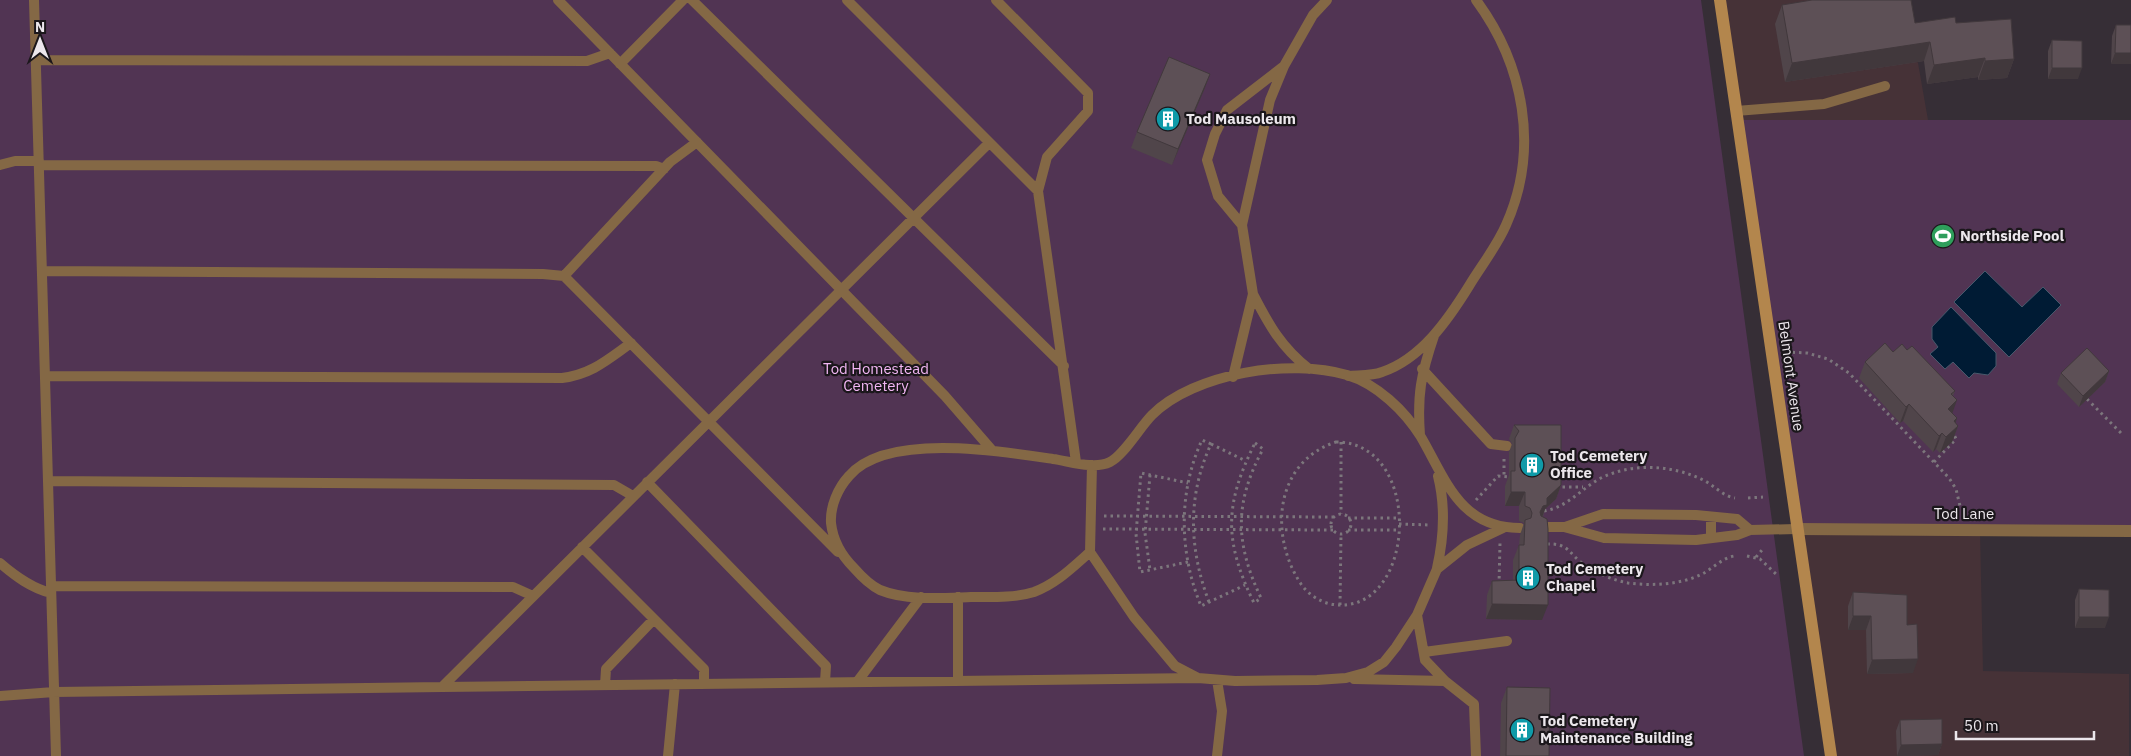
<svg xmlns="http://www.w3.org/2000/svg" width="2131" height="756" font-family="'IBM Plex Sans',sans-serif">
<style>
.commercial{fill:#463237}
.green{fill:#513453}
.water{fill:#001b34;stroke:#47586b}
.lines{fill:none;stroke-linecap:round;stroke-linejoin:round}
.path{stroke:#7c767c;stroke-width:3;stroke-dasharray:2.5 4;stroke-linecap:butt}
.lane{stroke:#846845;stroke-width:10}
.street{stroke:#846845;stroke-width:12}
.secondary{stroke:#b3864d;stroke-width:12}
.wall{fill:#50454a}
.shaded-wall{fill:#41383c}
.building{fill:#5d5056;stroke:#41383c}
.labels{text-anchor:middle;stroke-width:4.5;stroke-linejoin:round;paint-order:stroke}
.poi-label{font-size:15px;font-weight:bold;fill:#ece7ec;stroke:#1b171b;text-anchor:start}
.park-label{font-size:15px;fill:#f2b6f4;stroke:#1b171b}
.street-label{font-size:15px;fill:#ece7ec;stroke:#1b171b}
</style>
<rect width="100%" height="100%" fill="#362e36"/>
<!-- commercial -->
<path class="commercial" d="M1720 0H1907L1928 120H1737Z
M1796 529 1980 530 1983 671 2129 674V756H1831Z"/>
<!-- green -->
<path class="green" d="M0 0H1701L1804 756H0Z
M1737 120H2131V531L1796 529Z"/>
<!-- water -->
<path class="water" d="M1985 271 2022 307 2043 287 2061 305 2009 357 1954 302Z
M1951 307 1996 353V366L1988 375 1974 373 1969 378 1953 362 1945 369 1930 354 1938 347 1932 339V327Z"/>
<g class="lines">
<!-- path -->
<path class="path" d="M1786 352 1807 353 1828 359 1849 373 1949 478 1956 489 1960 506
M2087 399 2121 433
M1336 442C1423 442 1417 607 1340 605 1325 605 1310 597 1301 584 1269 536 1274 462 1336 442Z
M1341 442V514
M1255 443 1263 449C1234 503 1235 543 1261 598L1254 603C1224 541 1224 505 1255 443Z
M1211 444 1202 440C1178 492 1179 553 1201 606L1245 585
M1504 459V477
M1934 462 1956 439 1953 432
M1150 475 1145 533 1150 570
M1556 487H1583
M1748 498 1763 497
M1476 500 1498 476 1509 477
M1544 511C1569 507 1582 487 1603 477 1634 463 1671 465 1701 479 1713 484 1722 496 1735 498
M1331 524a10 10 0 1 1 20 0a10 10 0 1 1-20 0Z
M1104 516 1334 517
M1348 518H1399
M1399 524 1431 525
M1103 529 1333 530
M1348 530H1399
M1547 544C1570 543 1569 555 1585 565 1598 574 1613 580 1628 583 1652 586 1682 585 1704 573 1714 567 1723 558 1734 556
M1747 556 1760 559 1776 574
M1756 557 1762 550
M1188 562 1140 572 1136 534 1141 473 1188 483
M1499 585 1500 543
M1209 602C1189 549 1187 496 1211 444L1246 461
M1340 605 1341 534"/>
<!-- lane -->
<path class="lane" d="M34 0 56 756
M558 0 945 396 991 449
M692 0 1064 366
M847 0 1038 191
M996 0 1088 93V111L1047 157 1038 191 1076 462
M36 60 587 61 610 53
M620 64 683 0
M1736 111 1824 104 1885 86
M0 165 15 161H39
M39 165 656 166 664 169
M1242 225 1218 196 1207 160 1215 134 1227 110 1284 66
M42 271 543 274 564 276 838 552
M564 276 670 162 697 142
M1253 294C1269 325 1281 347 1309 369
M1422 369 1491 444 1507 446
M45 376 562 378C592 374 607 360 631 343
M1348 376C1359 375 1372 376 1382 372 1421 359 1448 320 1469 286 1481 266 1497 246 1506 225 1540 149 1524 65 1476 0
M1233 377 1253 294 1242 225 1270 100 1284 66 1313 15 1327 0
M1420 435C1417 395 1421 374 1434 336
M1092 465 1090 552 1134 617 1175 666 1198 678 1235 681 1317 680 1346 678 1368 672 1384 662 1396 647 1417 615 1437 569 1467 545 1503 528
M48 481 614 485 633 496
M647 482 826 666 825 682
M1711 517V538
M1541 527H1564L1604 538 1696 540 1737 535 1750 530 1796 529
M1565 527 1603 514 1696 515 1737 519 1750 530
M582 547 704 669V684
M1090 552C1073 567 1056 584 1034 592 1015 598 991 597 971 597 942 598 907 601 880 590 870 585 861 576 854 568 841 555 833 541 831 523 830 506 838 488 849 476 886 432 1001 451 1053 459 1069 461 1094 470 1110 462 1124 455 1140 427 1152 415 1194 373 1291 358 1347 375 1377 384 1405 411 1421 437 1446 480 1460 528 1520 528
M0 563C15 576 31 588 51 593
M1437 568C1444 537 1446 508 1438 476
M51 586 513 587 533 596
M958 597V681
M1417 615 1425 660 1445 681 1474 704 1476 756
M1424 652 1507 641
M1354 679 1445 681
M1217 680 1222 711 1217 756
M857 682 921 597
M605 685 606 669 654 619
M442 687 1198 678
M0 696 54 692 442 687 989 143
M668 756 675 684"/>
<!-- street -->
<path class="street" d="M1796 529 2131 531"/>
<!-- secondary -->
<path class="secondary" d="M1720 0 1831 756"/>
</g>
<!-- wall -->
<path class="wall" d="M1782 5 1915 23H1956L2014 59 2007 78 1978 80V77L1927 84 1924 61 1785 82 1775 24Z
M2116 25H2131L2111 64 2112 36Z
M2052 40 2078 79H2048V51Z
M1210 74 1204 90 1172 165 1131 148 1137 132Z
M1907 350 1955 391 1953 396 1952 413 1957 418 1955 423 1958 426 1952 442 1940 453 1936 449 1933 452 1903 421 1900 423 1859 378 1865 362 1893 352Z
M2109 371 2105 382 2079 407 2057 384 2061 373Z
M1514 425 1561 485 1556 499 1545 509 1543 517 1542 620 1486 619 1487 595 1492 581 1513 580V560L1519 545 1520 535 1524 523 1519 521V506H1505V486L1509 475V452L1512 444 1509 439Z
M2079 589 2105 628H2075V600Z
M1853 592 1907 625 1913 673 1867 674 1866 630H1848V606Z
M1507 687 1549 756H1500L1501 703Z
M1900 720 1942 744 1938 755 1897 756 1896 731Z"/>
<!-- shaded-wall -->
<path class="shaded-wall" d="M1930 42 1924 61 1785 82 1792 63Z
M2115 53H2131V64H2111Z
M1985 58 1978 77 1927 84 1934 65Z
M2014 59 2007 78 1978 80 1985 61Z
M2052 68H2082L2078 79H2048Z
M1210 74 1204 90 1172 165 1178 149Z
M2109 371 2105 382 2079 407 2083 396Z
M1957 400 1951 417 1948 409Z
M1909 404 1903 421 1900 423 1906 407Z
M1957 418 1953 431 1958 426 1952 442 1940 453 1946 437 1954 421Z
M1942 433 1936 449 1933 452 1939 436Z
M1561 485 1556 499 1545 509 1541 520 1540 512 1547 498Z
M1511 492H1525L1519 506H1505Z
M1492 604 1548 605 1542 620 1486 619Z
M1853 616H1871L1866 630H1848Z
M2079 617H2109L2105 628H2075Z
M1918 659 1913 673 1867 674 1872 660Z
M1942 744 1938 755 1897 756 1901 745Z"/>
<!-- building -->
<path class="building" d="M1812 0H1911L1915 23 1955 17 1956 23 2011 19 2014 59 1985 61V58L1934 65 1930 42 1792 63 1782 5Z
M2116 25H2131V53H2115Z
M2052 40 2082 41V68H2052Z
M1169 57 1210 74 1178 149 1137 132Z
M1885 343 1893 352 1902 344 1907 350 1912 346 1955 391 1951 394 1957 400 1948 409 1957 418 1954 421 1958 426 1946 437 1942 433 1939 436 1909 404 1906 407 1865 362Z
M2087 348 2109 371 2083 396 2061 373Z
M1514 425H1561V485L1547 498V505L1543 506 1540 512 1541 516 1547 519 1548 529V605L1492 604V581L1519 580V545H1524L1525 520 1531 518 1532 513 1530 508 1525 506V492H1511V471H1515V438L1519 431Z
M2079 589 2109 590V617H2079Z
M1853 592 1907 595V625L1917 624 1918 659 1872 660 1871 616H1853Z
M1507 687 1550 688 1549 756H1506Z
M1942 719V744L1901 745 1900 720Z"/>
<!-- icons -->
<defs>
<g id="building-disc" transform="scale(1.25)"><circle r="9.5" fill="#0f9aa8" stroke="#1b171b"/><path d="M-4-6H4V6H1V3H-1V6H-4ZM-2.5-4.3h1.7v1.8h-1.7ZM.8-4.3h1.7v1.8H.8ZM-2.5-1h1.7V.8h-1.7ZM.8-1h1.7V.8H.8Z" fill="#fff"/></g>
<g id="stadium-disc" transform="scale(1.25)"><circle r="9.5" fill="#2e9e5b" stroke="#1b171b"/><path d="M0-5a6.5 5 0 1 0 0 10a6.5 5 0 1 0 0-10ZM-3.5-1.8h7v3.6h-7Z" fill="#fff"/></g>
</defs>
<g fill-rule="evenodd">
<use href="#building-disc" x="1168" y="119"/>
<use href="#stadium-disc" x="1943" y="236"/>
<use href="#building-disc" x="1532" y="465"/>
<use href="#building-disc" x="1528" y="578"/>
<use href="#building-disc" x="1522" y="730"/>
</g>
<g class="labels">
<!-- poi labels -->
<g class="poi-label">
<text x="1186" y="124">Tod Mausoleum</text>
<text x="1960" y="241">Northside Pool</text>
<text x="1550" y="461">Tod Cemetery<tspan x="1550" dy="17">Office</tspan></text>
<text x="1546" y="574">Tod Cemetery<tspan x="1546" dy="17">Chapel</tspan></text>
<text x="1540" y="726">Tod Cemetery<tspan x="1540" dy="17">Maintenance Building</tspan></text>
</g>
<!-- park labels -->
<g class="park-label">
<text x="876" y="374">Tod Homestead<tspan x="876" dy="17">Cemetery</tspan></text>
</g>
<!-- street labels -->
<g class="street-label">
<text transform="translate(1791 376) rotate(82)" y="5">Belmont Avenue</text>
<text x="1964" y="519">Tod Lane</text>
</g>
</g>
<!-- north arrow -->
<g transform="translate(40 40)" stroke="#1b171b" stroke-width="4" paint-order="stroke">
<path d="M0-4L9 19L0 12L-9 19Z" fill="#ece7ec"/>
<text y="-8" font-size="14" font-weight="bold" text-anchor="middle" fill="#ece7ec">N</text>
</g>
<!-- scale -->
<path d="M1956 731v8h138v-8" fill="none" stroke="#ece7ec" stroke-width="2.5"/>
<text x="1964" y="731" font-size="15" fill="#ece7ec" stroke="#1b171b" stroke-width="4" paint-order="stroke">50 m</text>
</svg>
